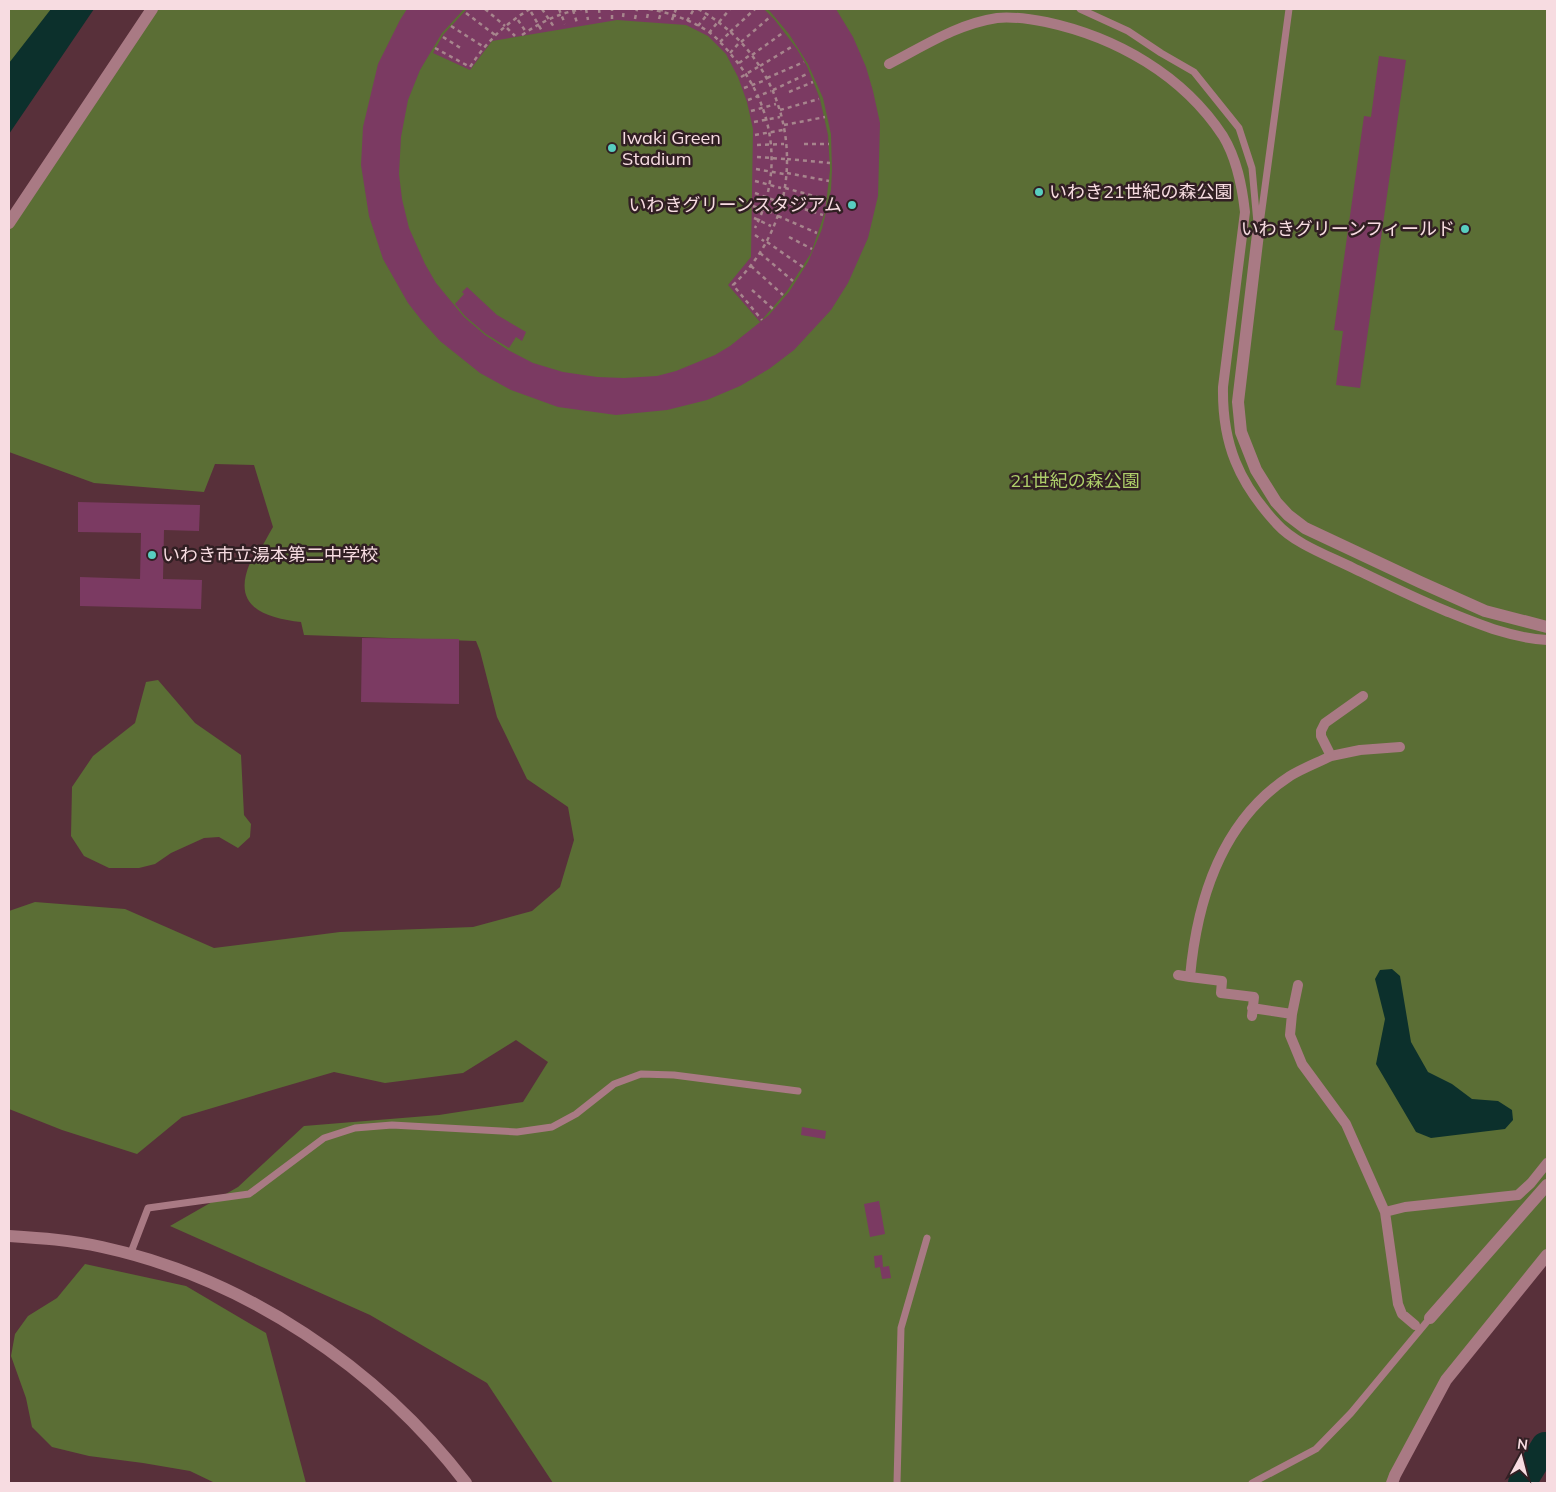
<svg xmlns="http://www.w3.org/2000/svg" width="1556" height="1492" font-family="Mulish,'Noto Sans JP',sans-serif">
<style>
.green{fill:#5b6e35}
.water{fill:#0c302c}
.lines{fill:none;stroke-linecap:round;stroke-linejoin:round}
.stream{stroke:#0c302c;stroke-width:4.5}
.river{stroke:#0c302c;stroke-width:28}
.building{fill:#7b3a62}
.path{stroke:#a7858d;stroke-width:2.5;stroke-dasharray:4 4;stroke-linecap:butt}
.service{stroke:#a97a84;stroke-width:7}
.pedestrian{stroke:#a97a84;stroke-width:10}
.minor{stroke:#a97a84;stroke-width:12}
.tertiary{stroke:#a97a84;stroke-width:12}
.poi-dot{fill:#58cec0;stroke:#311f23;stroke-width:2}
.labels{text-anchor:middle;stroke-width:5;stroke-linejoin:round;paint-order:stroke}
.poi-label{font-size:18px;fill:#f7dce1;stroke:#311f23;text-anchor:start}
.park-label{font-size:18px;fill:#aecf6a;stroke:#311f23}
</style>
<rect width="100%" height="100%" fill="#58303a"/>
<!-- green -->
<path class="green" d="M9 9H54L9 68Z
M152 9H1547V1255L1446 1380 1392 1483H553L487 1383 370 1315 170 1226 238 1187 304 1126 439 1115 523 1102 548 1062 516 1040 463 1073 385 1083 334 1072 269 1091 182 1117 137 1154 62 1130 9 1109V911L35 902 125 909 214 948 340 932 473 927 532 911 560 887 574 840 568 807 527 779 497 717 480 651 476 641 304 635 301 622C265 618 231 607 250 563 252 559 256 555 259 551 264 544 268 535 273 527L254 465 215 464 204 492 94 483 9 452V223Z
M158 680 195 723 241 755 244 815 251 824 250 837 238 848 219 837 204 838 171 853 155 864 139 868H109L84 856 71 836 72 787 93 756 135 723 146 682Z
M85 1264 186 1286 266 1333 306 1483H215L190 1471 143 1463 89 1456 52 1447 32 1427 26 1398 11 1356 15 1334 28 1316 57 1298Z"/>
<!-- water -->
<path class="water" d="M51 9H94L9 134V63Z
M1392 969 1400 976 1411 1042 1428 1072 1452 1084 1472 1099 1498 1101 1512 1110 1513 1120 1505 1129 1431 1138 1416 1132 1376 1064 1385 1019 1375 979 1380 970Z"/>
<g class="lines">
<!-- stream -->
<path class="stream" d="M1545 1446 1547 1443"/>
<!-- river -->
<path class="river" d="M1522 1483 1545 1446"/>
</g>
<!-- building -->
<path class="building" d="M407 9H464L442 33 420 70 408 100 401 137 399 174 402 199 409 228 425 264 436 283 464 317 485 335 508 350 533 363 563 372 597 377 624 378 657 376 676 371 715 355 730 346 769 315 789 292 808 262 822 229 831 190 832 170 831 134 823 98 808 64 789 34 768 9H836L853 37 866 67 873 91 880 123 878 196 868 238 848 283 831 310 794 350 769 369 740 386 707 400 667 410 616 415 558 407 511 390 480 373 440 341 422 321 408 303 383 259 369 216 361 165 363 127 378 64 400 20Z
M467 9H764L774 19 797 49 807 66 820 99 828 135 830 170 825 212 811 253 787 291 760 322 728 285 751 257 753 129 747 102 738 77 726 54 708 36 686 25 617 20 492 41 470 70 433 53 443 35Z
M1379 56 1406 60 1360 388 1336 385 1343 331 1334 330 1364 116 1371 117Z
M467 287 497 315 526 332 522 341 516 337 509 348 486 334 465 316 455 304 464 294 462 292Z
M78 502 200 505 199 531 164 530 163 579 202 580 201 609 80 606V577L140 579 141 533 78 532Z
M362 638 459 639V704L361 702Z
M802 1127 826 1131 825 1139 801 1135Z
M879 1201 885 1234 870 1237 864 1204Z
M882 1255 883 1267 889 1266 891 1278 882 1279 880 1267 875 1268 874 1256Z"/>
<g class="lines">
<!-- path -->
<path class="path" d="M485 9 505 26
M542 9 554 27
M559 9 565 24
M586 9 588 20
M599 9 600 19
M649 9C670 13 691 20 709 32 718 39 726 48 733 57 774 105 784 171 755 228
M698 9C800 65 818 205 733 285L762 320
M573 10 577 23
M531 12 542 31
M466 13 495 35
M623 17 624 9
M647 18 649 9
M612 19V9
M635 19 637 9
M659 19 662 9
M518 20 526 32
M672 20 676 9
M687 21 694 9
M719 22 730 9
M451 26 484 47
M698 26 706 16
M507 28 515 36
M730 32 755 9
M709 33 717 23
M522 35C541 22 559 13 582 9
M443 37 462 49
M720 42 729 33
M741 42 770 17
M435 48 470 67C487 41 504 25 530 9
M730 53 739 43
M752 55 784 32
M739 63 750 55
M760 66 793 46
M741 77 758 67
M767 78 804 62
M744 88 766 80
M773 90 809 73
M789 92 813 82
M748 100 771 91
M780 110 819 99
M751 111 776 104
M754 122 780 117
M784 125 825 117
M755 135 783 130
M804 144H829
M757 145 784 144
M757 157 785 159
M787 159 830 163
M756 169 784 174
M787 173 829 181
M755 181 781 188
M785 188 825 199
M755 193 779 202
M782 202 823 215
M753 206 776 214
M778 216 817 233
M754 218 771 226
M755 235 764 241
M789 237 812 249
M767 242 803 267
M760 253 793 281
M751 266 783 295
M752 290 773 309"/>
<!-- service -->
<path class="service" d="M1080 9 1128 31 1161 53 1194 72 1239 128 1252 168 1258 234
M1260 224 1289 9
M130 1255 148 1208 249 1194 324 1138 355 1128 392 1125 517 1132 552 1127 576 1114 614 1084 641 1074 674 1075 798 1091
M897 1483 901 1328 927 1238
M1252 1483 1316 1449 1351 1413 1430 1318"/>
<!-- pedestrian -->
<path class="pedestrian" d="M889 64C924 46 957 24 997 18 1013 16 1030 19 1046 22 1116 37 1183 75 1223 136 1237 159 1242 186 1245 212L1223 387C1222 444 1239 483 1277 524 1295 544 1329 556 1353 568 1384 583 1414 598 1446 611 1478 624 1511 638 1547 640
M1363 696 1325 723 1321 731V736L1331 756 1360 750 1400 747
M1178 975 1190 977C1197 900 1221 821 1290 776 1303 768 1317 763 1331 756
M1190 977 1222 981 1221 993 1254 997 1252 1016
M1252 1008 1292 1014 1298 985
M1292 1014 1290 1035 1302 1064 1346 1124 1385 1212 1398 1304 1402 1314 1415 1325
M1385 1212 1405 1207 1518 1195 1531 1183 1547 1163"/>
<!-- minor -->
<path class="minor" d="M1258 234 1238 402 1241 432 1256 470 1276 502 1288 515 1305 528 1420 582 1485 611 1547 627
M1430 1318 1547 1185"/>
<!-- tertiary -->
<path class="tertiary" d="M9 223 152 9
M9 1236C40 1238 71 1240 102 1247 245 1278 378 1368 466 1483
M1392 1483 1395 1475 1446 1380 1547 1255"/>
</g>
<!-- markers -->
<g class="poi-dot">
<circle cx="612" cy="148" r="5"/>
<circle cx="1039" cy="192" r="5"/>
<circle cx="852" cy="205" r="5"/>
<circle cx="1465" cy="229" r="5"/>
<circle cx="152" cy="555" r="5"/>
</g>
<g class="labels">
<!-- poi labels -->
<g class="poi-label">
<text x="622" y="144">Iwaki Green<tspan x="622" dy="21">Stadium</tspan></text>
<text x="1049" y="198">いわき21世紀の森公園</text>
<text x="842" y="211" text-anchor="end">いわきグリーンスタジアム</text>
<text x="1455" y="235" text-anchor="end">いわきグリーンフィールド</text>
<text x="162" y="561">いわき市立湯本第二中学校</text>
</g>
<!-- park labels -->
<g class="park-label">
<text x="1075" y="487">21世紀の森公園</text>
</g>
</g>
<!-- border -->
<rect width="1556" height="1492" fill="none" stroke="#f7dce1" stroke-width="20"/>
<!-- north arrow -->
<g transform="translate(1521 1457) rotate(7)" stroke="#311f23" stroke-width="4" paint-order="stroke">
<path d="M0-4L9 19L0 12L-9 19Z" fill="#f7dce1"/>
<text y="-8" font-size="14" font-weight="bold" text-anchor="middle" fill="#f7dce1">N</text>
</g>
</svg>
